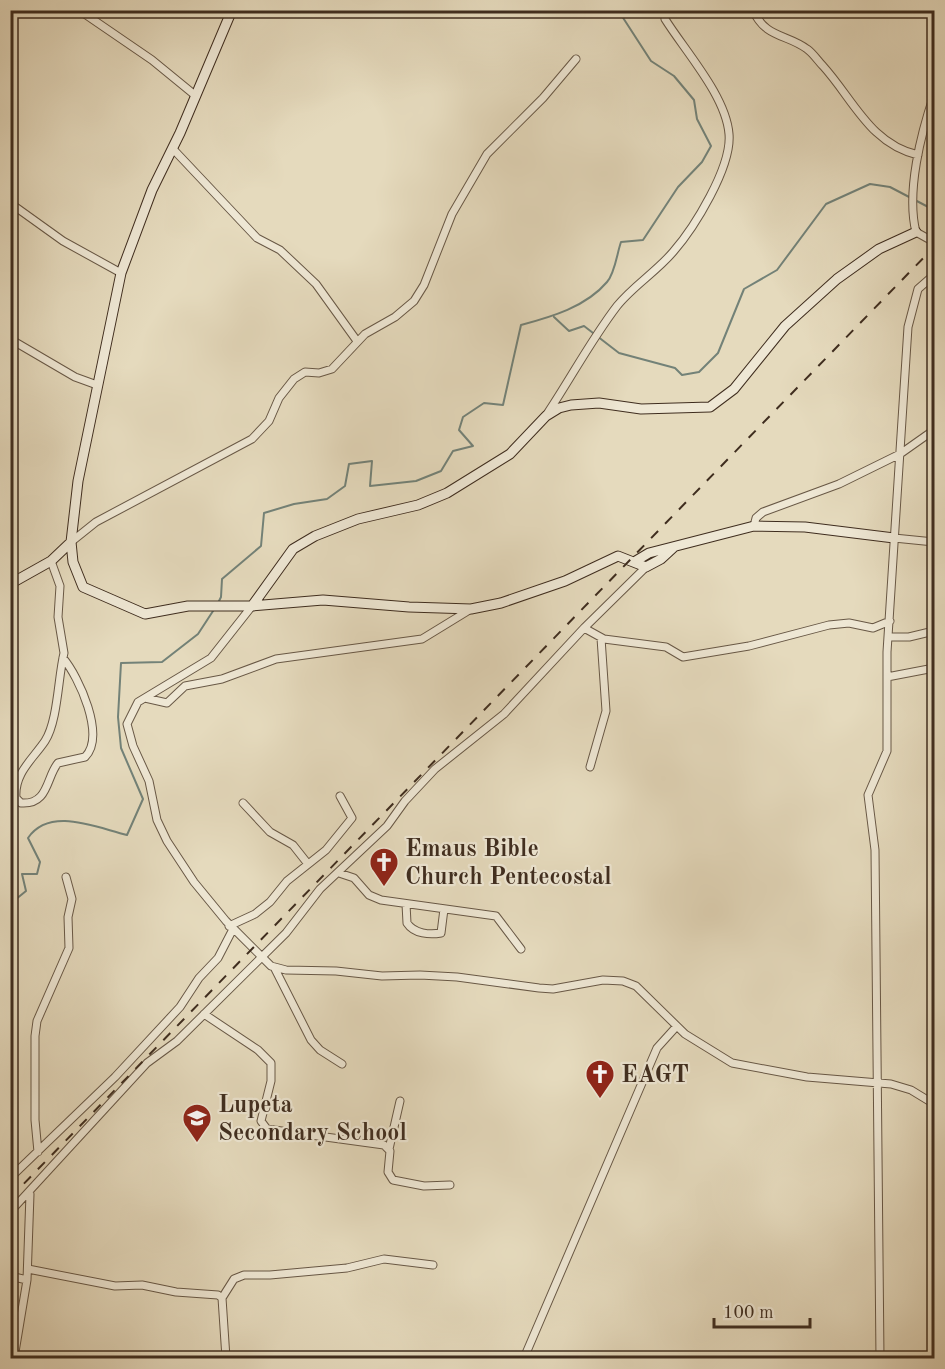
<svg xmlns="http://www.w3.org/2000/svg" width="945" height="1369" font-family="'Old Standard TT',serif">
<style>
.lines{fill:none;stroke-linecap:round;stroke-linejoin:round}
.stream{stroke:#738278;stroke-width:2}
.street-casing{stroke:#685846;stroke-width:9}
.secondary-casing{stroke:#3f2d1f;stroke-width:11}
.street{stroke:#eee7d4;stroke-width:7}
.secondary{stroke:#eee7d4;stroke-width:9}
.rail{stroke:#3f2d1f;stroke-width:2;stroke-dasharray:10 10;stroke-linecap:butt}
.labels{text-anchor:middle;stroke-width:4.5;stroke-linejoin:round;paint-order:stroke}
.poi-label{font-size:24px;font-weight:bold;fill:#3f2d1f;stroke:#eee7d4;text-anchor:start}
</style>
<rect width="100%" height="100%" fill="#e5dabd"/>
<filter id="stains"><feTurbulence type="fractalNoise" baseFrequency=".00333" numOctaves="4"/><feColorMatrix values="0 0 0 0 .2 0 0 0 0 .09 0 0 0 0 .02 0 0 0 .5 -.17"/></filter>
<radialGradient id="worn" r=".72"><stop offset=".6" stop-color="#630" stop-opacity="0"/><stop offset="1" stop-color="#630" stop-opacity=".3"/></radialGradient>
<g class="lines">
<!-- stream -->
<path class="stream" d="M554 317 569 331 584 326 619 353 675 368 682 375 699 372 718 353 744 289 777 270 826 204 870 184 890 187 934 210
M218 603 221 597 222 579 261 546 264 513 294 504 327 499 345 486 349 464 372 461 370 486 416 481 441 471 453 451 473 446 459 430 463 417 484 403 503 405 521 325C551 317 586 307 607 282 615 273 617 253 621 242L643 240 678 187 702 162 711 146 697 119 694 100 674 76 651 61 618 10
M10 904 26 891 22 874H37L40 862 28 838C50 806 97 828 127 835L143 799 121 748 118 717 121 663 162 662 198 634 215 608"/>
<!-- street casing -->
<g class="street-casing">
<path id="street" d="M79 10 152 60 196 96
M753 10C765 38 787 34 807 49 813 53 818 61 823 66 853 99 870 144 918 155
M934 95C921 133 906 192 916 232L934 242
M173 149 257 238 280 250 316 284 357 341
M10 203 63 241 121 273
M10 339 75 377 97 385
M547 414C571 378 591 340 617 306 633 286 656 272 673 252 694 228 732 167 729 134 726 96 685 51 665 19L664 10
M754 526 756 518 763 512 839 484 900 454 934 430
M894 538 934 542
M71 542 96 522 252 439 269 421 279 398 294 379 305 372 319 373 332 369 365 334 395 317 414 301 424 285 452 214 487 154 543 98 576 59
M51 561 60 586 58 617 64 653C58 677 58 721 45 741 33 759 14 773 16 798L21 803C49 805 46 777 58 763L85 757C106 736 79 677 63 658
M252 606 211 658 138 702 127 724 133 746 149 781 157 820 167 841 194 882 226 921 271 966 286 970 336 971 382 976 420 975 457 977 539 988 553 989 603 980 623 981 636 986 685 1034 732 1063 807 1077 891 1084 911 1090 934 1104
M584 628 604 639 666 647 683 657 749 646 829 625 849 623 873 628 890 621
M889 637H909L934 631
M887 677 934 668
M145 698 167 703 185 686 222 679 276 659 422 639 471 609
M590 767 606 711 601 638
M243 803 270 832 293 845 308 864
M339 873 354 878 369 895 381 900 496 916 521 949
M406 904 407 923C414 934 430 935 441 933L444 909
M229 926 255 914 270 902 287 881 326 850 352 818 340 796
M274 967 311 1040 320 1050 342 1064
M204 1014 258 1050 271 1063V1081L261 1121 267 1129 384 1145 390 1151 388 1172 393 1180 424 1186 450 1185
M389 1149 400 1101
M38 1152 35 1120V1036L37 1021 69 948 68 917 72 899 66 877
M10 1178 115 1077 180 1007 199 978 218 958 233 929
M10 1212 147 1063 177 1041 286 933 320 889 387 826 405 801 435 769 504 714 584 628 646 567
M28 1269 115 1286 142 1285 176 1292 218 1295 222 1298 226 1358
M10 1276 27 1280
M222 1298 234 1279 244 1275H270L347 1268 384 1259 433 1265
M14 1358 27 1280 30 1194
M524 1358 657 1048 676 1027
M880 1358 875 850 868 795 887 751V652L908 327 918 289 934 275"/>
</g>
<!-- secondary casing -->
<g class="secondary-casing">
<path id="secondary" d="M232 10 180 133 152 190 121 273 78 481 71 542 73 562 83 587 145 614 188 606H252L323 600 409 607 471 609 501 603 565 581 618 556 646 567 661 559 674 547
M634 562 649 553 754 526 805 527 894 538
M10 584 51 561 71 542
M252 606 293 549 315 536 358 519 418 505 447 493 510 454 546 416 559 408 571 405 599 403 641 409 710 407 734 389 785 326 837 279 879 249 916 232"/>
</g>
<!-- street -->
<use href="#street" class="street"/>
<!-- secondary -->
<use href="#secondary" class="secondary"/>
<!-- rail -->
<path class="rail" d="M10 1198 934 247"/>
</g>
<!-- icons -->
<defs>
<g id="church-pin" transform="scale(1.5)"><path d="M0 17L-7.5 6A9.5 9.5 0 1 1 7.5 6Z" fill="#8f2418" stroke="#eee7d4"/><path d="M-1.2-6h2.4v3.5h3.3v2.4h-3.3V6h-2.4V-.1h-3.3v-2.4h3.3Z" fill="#fff"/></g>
<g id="school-pin" transform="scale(1.5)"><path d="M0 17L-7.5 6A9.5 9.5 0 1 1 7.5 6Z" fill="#8f2418" stroke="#eee7d4"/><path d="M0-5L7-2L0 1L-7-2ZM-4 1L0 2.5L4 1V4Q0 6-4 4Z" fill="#fff"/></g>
</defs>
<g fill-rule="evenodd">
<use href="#church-pin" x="384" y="862"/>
<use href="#church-pin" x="600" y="1074"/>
<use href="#school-pin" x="197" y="1118"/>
</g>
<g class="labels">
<!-- poi labels -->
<g class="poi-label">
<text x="405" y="856">Emaus Bible<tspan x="405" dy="28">Church Pentecostal</tspan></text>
<text x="621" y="1082">EAGT</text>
<text x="218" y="1112">Lupeta<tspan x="218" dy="28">Secondary School</tspan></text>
</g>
</g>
<!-- margin -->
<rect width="945" height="1369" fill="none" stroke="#e5dabd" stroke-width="36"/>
<rect x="12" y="12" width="921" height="1345" fill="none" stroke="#3f2d1f" stroke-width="3"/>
<rect x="18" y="18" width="909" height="1333" fill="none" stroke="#3f2d1f" stroke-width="1.5"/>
<!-- scale -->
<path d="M714 1318v9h96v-9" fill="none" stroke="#3f2d1f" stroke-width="3"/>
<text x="723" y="1318" font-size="18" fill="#3f2d1f" stroke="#eee7d4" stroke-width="4.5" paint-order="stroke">100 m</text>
<rect width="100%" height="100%" filter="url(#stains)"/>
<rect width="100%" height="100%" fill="url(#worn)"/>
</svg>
